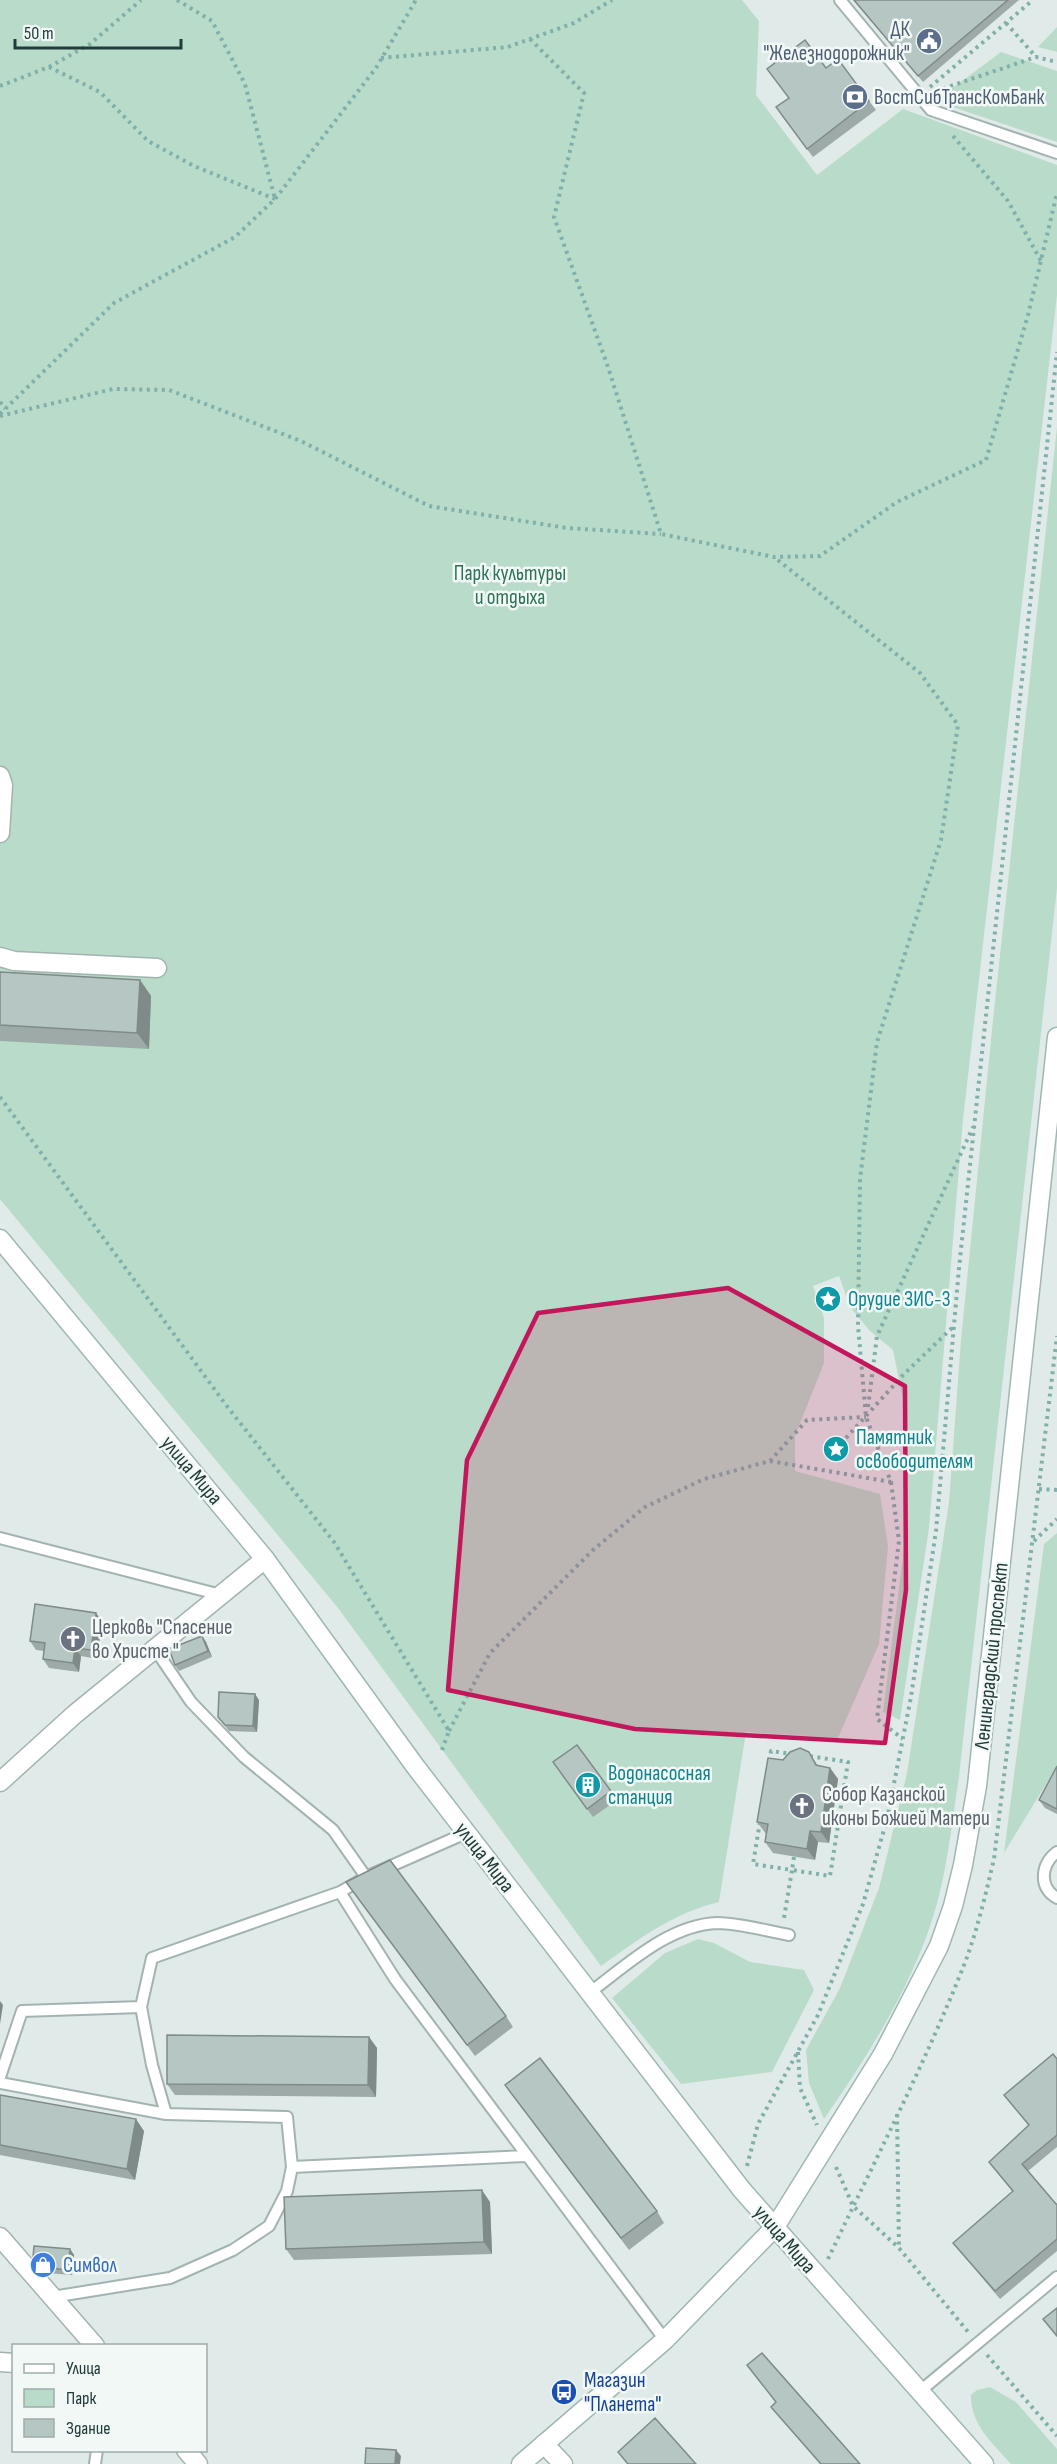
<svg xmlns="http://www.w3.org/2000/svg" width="1057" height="2464" font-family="'Sofia Sans Condensed',sans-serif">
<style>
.green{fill:#b9dcca}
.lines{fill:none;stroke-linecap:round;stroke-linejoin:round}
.lane-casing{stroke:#a3b3b1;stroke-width:14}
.street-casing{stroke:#a3b3b1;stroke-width:21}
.secondary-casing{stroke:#9fb7b3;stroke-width:21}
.path{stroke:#81afaa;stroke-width:4;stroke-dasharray:3 4.5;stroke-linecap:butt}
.lane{stroke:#fff;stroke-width:10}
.street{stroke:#fff;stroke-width:18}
.secondary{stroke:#fff;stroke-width:18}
.wall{fill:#9daaa7}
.shaded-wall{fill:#7f8b88}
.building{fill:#b6c6c2;stroke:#7f8b88;stroke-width:1.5}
.marked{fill:#c2185b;fill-opacity:0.2;stroke:#c2185b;stroke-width:4.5;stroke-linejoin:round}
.labels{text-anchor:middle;stroke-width:5;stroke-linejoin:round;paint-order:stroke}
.service-label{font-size:21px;fill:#4e5e75;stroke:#f1f8f6;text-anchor:end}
.park-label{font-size:21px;fill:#2b7256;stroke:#f1f8f6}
.culture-label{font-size:21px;fill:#0d838f;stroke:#f1f8f6;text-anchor:start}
.street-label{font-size:21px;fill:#213b3a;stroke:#f1f8f6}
.worship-label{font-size:21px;fill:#5b616d;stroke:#f1f8f6;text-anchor:start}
.shop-label{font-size:21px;fill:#366cbe;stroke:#f1f8f6;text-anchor:start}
.transit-label{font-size:21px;fill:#164399;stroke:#f1f8f6;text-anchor:start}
</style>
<rect width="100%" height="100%" fill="#e0ebe9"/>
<!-- green -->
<path class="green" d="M0 0H742L759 21 756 95 817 175 903 109 1057 165V295L963 1120 929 1528 900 1720 883 1712 905 1542 904 1404 893 1350 869 1330 850 1307 839 1276 813 1286 824 1318V1363L795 1436V1471L880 1494 888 1546 879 1644 838 1738 746 1732 719 1902C673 1913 639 1939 601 1966L338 1608 0 1199Z
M1057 27V52L1038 47Z
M1001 52 1057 71V142L935 101Z
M1057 427V888L959 1777C951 1829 946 1885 927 1935 903 2000 864 2062 824 2119L809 2083 806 2050 840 1988 879 1888 907 1773 949 1502 961 1340 993 1020Z
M1057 1533V1766L1004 1853 1044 1544Z
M698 1939 714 1943 750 1962 804 1970 814 1990 772 2072 681 2084 612 1998 665 1953Z
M990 2387 1016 2402 1057 2449V2464H1011C993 2444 970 2424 971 2395L977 2390Z"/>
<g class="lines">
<!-- lane casing -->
<g class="lane-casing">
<path id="lane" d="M840 0 931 110 1057 153
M0 1538 221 1595
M155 1649 191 1702 244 1757 333 1830 366 1877 466 1833
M1057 1852C1041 1864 1038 1887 1057 1898
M361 1880 340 1892 395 1979 665 2340
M589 1993C626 1966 668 1925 717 1923 740 1923 766 1931 789 1935
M0 2077 22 2011 141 2007
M0 2083 166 2114
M292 2167 526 2156
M52 2297 170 2278 233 2250 269 2226 287 2191 292 2167 287 2117 166 2114 152 2065 141 2007 152 1958 340 1892
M919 2392 1057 2277
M95 2464 97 2450"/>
</g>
<!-- street casing -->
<g class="street-casing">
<path id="street" d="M0 776 3 785 0 833
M0 957 14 961 157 968
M0 1782 75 1714 265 1559
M0 2237 95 2346
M0 2362 14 2363
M544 2444 563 2464
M186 2450 198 2464"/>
</g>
<!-- secondary casing -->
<g class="secondary-casing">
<path id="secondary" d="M0 1239 265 1559 415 1766 742 2190 984 2464
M521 2464 665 2340 775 2227 883 2054 939 1946 953 1906 963 1865 977 1786 1057 1037"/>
</g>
<!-- path -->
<path class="path" d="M177 0 212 21 245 84 275 199
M1006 23 1036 57
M530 39 584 93 554 217 608 367 661 534 774 557 820 556 897 502 986 460 1028 315 1057 193
M381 58 508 47 574 23 612 0
M49 67 100 92 148 141 194 166 275 199
M0 86 49 67 90 44 141 0
M930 87 1033 0
M936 91 1036 57 1057 62
M953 136 1008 201 1041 261
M0 402 5 409
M0 414 114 303 235 237 275 199 376 68 416 0
M0 416 113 389 169 390 301 441 429 506 567 528 661 534
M0 1097 226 1405 334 1542 449 1731 442 1750
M868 1407 877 1336 973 1127
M846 1438 904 1374 953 1327
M770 1461 807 1420 866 1417
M891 1482 899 1541 877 1719 903 1739
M1039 1489 1057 1490
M1034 1541 1057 1519
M449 1731 490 1653 593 1550 645 1507 704 1479 770 1461 891 1482 866 1417 858 1326 860 1179 877 1042 941 840 958 725 920 673 774 557
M770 1761 771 1751 792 1754
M760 1822 753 1864 792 1870 784 1918
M794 1857 792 1870 830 1876 848 1762 809 1756
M798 2052 800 2088 817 2125
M897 2114 899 2248
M747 2166 758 2124 818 2015 863 1904 887 1819 911 1697 936 1531 959 1268 1057 352
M836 2167 853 2206 899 2248 969 2333
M828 2259C875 2160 926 2062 966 1960 978 1927 986 1893 994 1859L1057 1336
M987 2355 1057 2436"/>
<!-- lane -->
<use href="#lane" class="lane"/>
<!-- street -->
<use href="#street" class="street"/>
<!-- secondary -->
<use href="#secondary" class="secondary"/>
</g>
<!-- wall -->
<path class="wall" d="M853 0H1019L923 82Z
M826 68 869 101 876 110 813 157 782 116Z
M0 972 140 980 151 996 149 1049 0 1041Z
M102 1621 97 1659 81 1656 79 1672 49 1668 43 1659 44 1651 36 1650 30 1641Z
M202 1636 206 1642 212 1657 179 1671 175 1665Z
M259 1700 257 1732 229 1731 218 1717Z
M577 1745 617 1800 593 1817 553 1762Z
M809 1752 818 1766 830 1768 838 1779 829 1843 818 1842 815 1860 773 1853 765 1842 766 1834 757 1822 783 1760Z
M1057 1766V1814L1045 1808 1039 1800Z
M354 1893 506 2016 513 2027 475 2056Z
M369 2037 377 2048 376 2097 175 2095 167 2084Z
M1057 2059V2147L1028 2171 1056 2204H1057V2251L1000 2299 959 2250 953 2243 1013 2192 989 2162 1029 2126 1004 2095Z
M505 2085 657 2211 664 2223 629 2250Z
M0 2095 144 2131 135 2180 0 2155Z
M490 2202 492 2254 294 2260 286 2249Z
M70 2249 74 2255 72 2275 46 2273 33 2257Z
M747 2365 860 2464H820L775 2412 771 2407 776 2402Z"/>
<!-- shaded-wall -->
<path class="shaded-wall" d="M140 980 151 996 149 1049 137 1033Z
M96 1613 102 1621 97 1659 91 1650Z
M202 1636 206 1642 212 1657 208 1651Z
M75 1648 81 1656 79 1672 73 1663Z
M255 1694 259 1700 257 1732 253 1726Z
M830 1768 838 1779 829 1843 821 1832Z
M810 1831 818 1842 815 1860 807 1849Z
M0 2001 3 2005 0 2024Z
M369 2037 377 2048 376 2097 368 2085Z
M136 2119 144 2131 135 2180 127 2169Z
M482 2190 490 2202 492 2254 484 2242Z
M70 2249 74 2255 72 2275 68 2270Z
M396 2450 401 2456 400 2464H395Z"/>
<!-- building -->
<path class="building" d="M854 0H1008L918 76Z
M805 40 826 68 838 59 869 101 807 149 776 107 789 98 767 69Z
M0 972 140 980 137 1033 0 1025Z
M35 1604 96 1613 91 1650 75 1648 73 1663 43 1659 45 1643 30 1641Z
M202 1636 208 1651 175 1665 169 1649Z
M219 1692 255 1694 253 1726 225 1725 218 1717Z
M577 1745 611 1791 587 1809 553 1762Z
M800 1748 809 1752 816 1765 830 1768 821 1832 810 1831 807 1849 765 1842 768 1824 757 1822 768 1758 783 1760 790 1752Z
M1057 1766V1809L1039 1800Z
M390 1860 506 2016 467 2045 346 1882Z
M167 2035 369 2037 368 2085 167 2084Z
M1053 2054 1057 2059V2135L1022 2164 1056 2204H1057V2239L995 2291 953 2243 1013 2191 989 2162 1029 2125 1004 2095Z
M540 2058 657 2211 621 2238 505 2085Z
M0 2095 136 2119 127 2169 0 2145Z
M482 2190 484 2242 286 2249 284 2197Z
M34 2246 70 2249 68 2270 42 2267 33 2257Z
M1057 2308V2336L1043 2319Z
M762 2353 860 2464H821L771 2407 776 2402 747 2365Z
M655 2418 696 2464H628L618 2452Z
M366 2448 396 2450 395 2464H365Z"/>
<!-- marked area -->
<path class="marked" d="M728 1288 905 1386 906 1590 885 1743 635 1729 448 1690 467 1460 538 1313Z"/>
<!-- icons -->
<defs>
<g id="civic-disc" transform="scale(1.35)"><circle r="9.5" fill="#5c6f8a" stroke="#f1f8f6"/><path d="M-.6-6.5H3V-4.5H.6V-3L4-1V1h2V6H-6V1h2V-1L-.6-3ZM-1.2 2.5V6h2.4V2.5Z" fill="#fff"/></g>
<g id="bank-disc" transform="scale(1.35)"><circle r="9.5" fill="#5c6f8a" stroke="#f1f8f6"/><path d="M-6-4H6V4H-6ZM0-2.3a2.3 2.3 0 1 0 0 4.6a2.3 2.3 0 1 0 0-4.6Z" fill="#fff"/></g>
<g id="sight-disc" transform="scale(1.35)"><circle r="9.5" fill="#0f9aa8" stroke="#f1f8f6"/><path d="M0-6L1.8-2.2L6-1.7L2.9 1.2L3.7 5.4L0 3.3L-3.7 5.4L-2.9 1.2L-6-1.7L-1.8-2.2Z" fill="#fff"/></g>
<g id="church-disc" transform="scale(1.35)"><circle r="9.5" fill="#6b7280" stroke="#f1f8f6"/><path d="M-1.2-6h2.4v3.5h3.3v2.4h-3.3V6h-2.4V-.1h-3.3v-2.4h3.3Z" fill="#fff"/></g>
<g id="building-disc" transform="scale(1.35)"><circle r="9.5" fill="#0f9aa8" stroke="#f1f8f6"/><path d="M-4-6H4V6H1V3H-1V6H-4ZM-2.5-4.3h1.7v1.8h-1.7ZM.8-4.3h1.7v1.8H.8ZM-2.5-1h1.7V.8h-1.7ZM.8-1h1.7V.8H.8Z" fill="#fff"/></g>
<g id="shop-disc" transform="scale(1.35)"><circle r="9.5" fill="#3f7fe0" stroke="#f1f8f6"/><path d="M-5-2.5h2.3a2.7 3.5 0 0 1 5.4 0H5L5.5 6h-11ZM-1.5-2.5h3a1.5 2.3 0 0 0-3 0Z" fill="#fff"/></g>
<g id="bus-disc" transform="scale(1.35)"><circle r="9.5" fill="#1a4fb4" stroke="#f1f8f6"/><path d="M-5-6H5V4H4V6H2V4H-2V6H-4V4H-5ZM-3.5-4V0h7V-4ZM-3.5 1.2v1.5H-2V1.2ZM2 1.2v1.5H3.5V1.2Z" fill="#fff"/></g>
</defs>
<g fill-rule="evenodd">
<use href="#civic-disc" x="929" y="41"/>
<use href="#bank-disc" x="855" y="97"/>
<use href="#sight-disc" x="828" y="1299"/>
<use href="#sight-disc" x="836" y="1449"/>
<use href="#church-disc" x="73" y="1639"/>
<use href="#building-disc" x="588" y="1785"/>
<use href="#church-disc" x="802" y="1806"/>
<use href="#shop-disc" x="43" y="2265"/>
<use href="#bus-disc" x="564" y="2392"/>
</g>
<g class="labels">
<!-- service labels -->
<g class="service-label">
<text x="910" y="36">ДК<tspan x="910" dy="24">"Железнодорожник"</tspan></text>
<text x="874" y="104" text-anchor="start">ВостСибТрансКомБанк</text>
</g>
<!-- park labels -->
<g class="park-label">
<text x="510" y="580">Парк культуры<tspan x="510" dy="24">и отдыха</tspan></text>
</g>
<!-- culture labels -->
<g class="culture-label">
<text x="848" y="1306">Орудие ЗИС-3</text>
<text x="856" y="1444">Памятник<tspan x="856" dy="24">освободителям</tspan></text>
<text x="608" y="1780">Водонасосная<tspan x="608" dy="24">станция</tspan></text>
</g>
<!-- street labels -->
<g class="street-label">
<text transform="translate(192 1470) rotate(50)" y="7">улица Мира</text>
<text transform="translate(991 1656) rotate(-84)" y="7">Ленинградский проспект</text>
<text transform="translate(485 1857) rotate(52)" y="7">улица Мира</text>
<text transform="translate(785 2239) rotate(49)" y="7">улица Мира</text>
</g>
<!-- worship labels -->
<g class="worship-label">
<text x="92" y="1634">Церковь "Спасение<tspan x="92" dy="24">во Христе "</tspan></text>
<text x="822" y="1801">Собор Казанской<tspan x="822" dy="24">иконы Божией Матери</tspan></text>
</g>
<!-- shop labels -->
<g class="shop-label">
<text x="63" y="2272">Символ</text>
</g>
<!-- transit labels -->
<g class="transit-label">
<text x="584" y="2387">Магазин<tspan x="584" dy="24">"Планета"</tspan></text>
</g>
</g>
<!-- legend -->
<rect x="12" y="2344" width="195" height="108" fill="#f1f8f6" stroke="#9eacab" stroke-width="1.5"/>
<rect x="24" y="2364" width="30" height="9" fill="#ffffff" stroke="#9eacab" stroke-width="1.5"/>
<text x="66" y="2374" font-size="18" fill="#213b3a">Улица</text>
<rect x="24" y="2389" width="30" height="18" fill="#b9dcca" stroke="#9eacab" stroke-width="1.5"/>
<text x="66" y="2404" font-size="18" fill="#213b3a">Парк</text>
<rect x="24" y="2419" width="30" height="18" fill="#b6c6c2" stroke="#9eacab" stroke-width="1.5"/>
<text x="66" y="2434" font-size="18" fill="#213b3a">Здание</text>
<!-- scale -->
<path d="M15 39v9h166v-9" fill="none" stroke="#213b3a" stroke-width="3"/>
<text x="24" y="39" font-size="18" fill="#213b3a" stroke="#f1f8f6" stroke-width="4.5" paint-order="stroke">50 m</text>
</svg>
